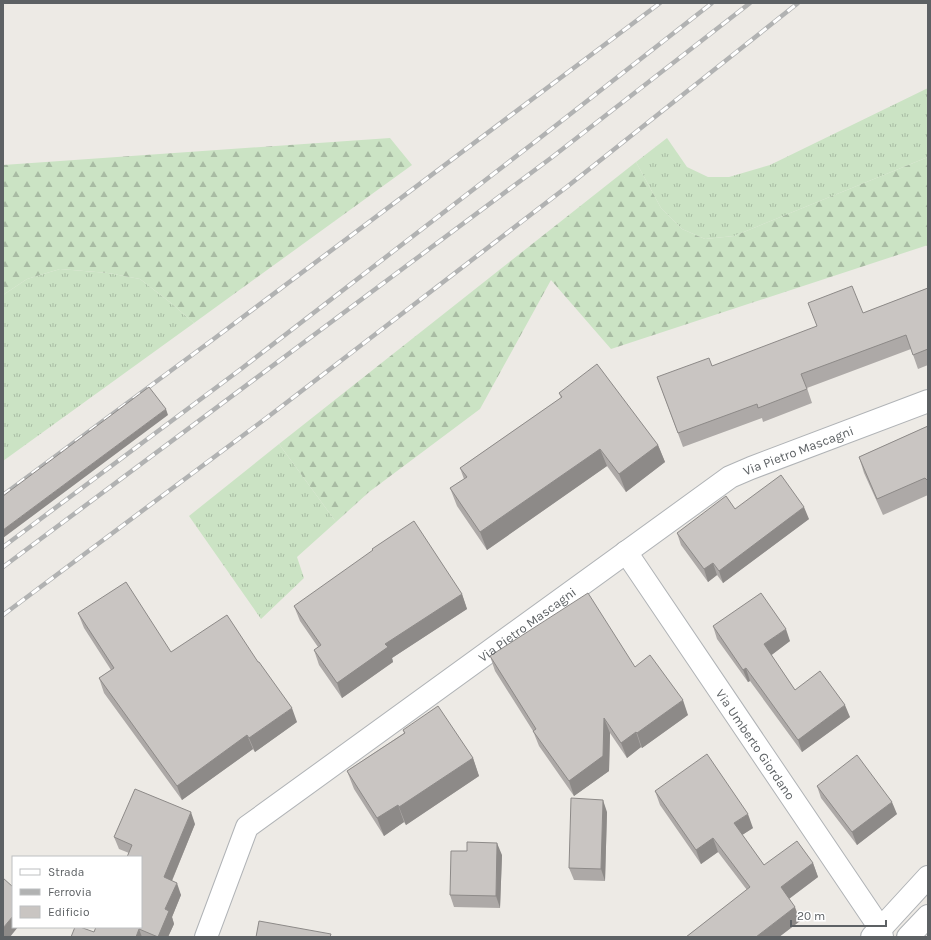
<svg xmlns="http://www.w3.org/2000/svg" width="931" height="940" font-family="Karla,sans-serif">
<style>
.grass{fill:url(#grass-tufts)}
.forest{fill:url(#forest-firs)}
.lines{fill:none;stroke-linecap:round;stroke-linejoin:round}
.minor-casing{stroke:#b0b3b6;stroke-width:24}
.minor{stroke:#fff;stroke-width:22}
.rail-casing{stroke:#b1b2b2;stroke-width:4.5}
.rail{stroke:#fff;stroke-width:3;stroke-dasharray:9;stroke-linecap:butt}
.wall{fill:#ada9a7}
.shaded-wall{fill:#8d8a88}
.building{fill:#c9c5c2;stroke:#8d8a88}
.labels{text-anchor:middle;stroke-width:3;stroke-linejoin:round;paint-order:stroke}
.street-label{font-size:13px;fill:#5d6164;stroke:#fff}
</style>
<defs>
<pattern id="grass-tufts" width="24" height="20" patternUnits="userSpaceOnUse"><rect width="24" height="20" fill="#cbe3c4"/><path d="M3 7l-1-3M5 7V3M7 7l1-3M15 17l-1-3M17 17v-4M19 17l1-3" fill="none" stroke="#a8bba3"/></pattern>
<pattern id="forest-firs" width="22" height="20" patternUnits="userSpaceOnUse"><rect width="22" height="20" fill="#cbe3c4"/><path d="M5 1l3.5 6h-7zM16 11l3.5 6h-7z" fill="#a8bba3"/></pattern>
</defs>
<rect width="100%" height="100%" fill="#edeae5"/>
<!-- grass -->
<path class="grass" d="M928 88V157L734 236 705 239 682 229 661 208 636 162 667 138 687 167 708 177H729L770 165Z
M60 269 108 273 140 279 171 303 194 323 3 461V295L27 279Z
M279 444 336 522 297 557 304 578 261 619 189 516Z"/>
<!-- forest -->
<path class="forest" d="M390 138 412 165 194 323 171 303 140 279 108 273 60 269 27 279 3 295V165Z
M928 157V245L611 349 551 280 480 409 369 492 336 522 279 444 636 162 661 208 682 229 705 239 734 236Z"/>
<g class="lines">
<!-- minor casing -->
<g class="minor-casing">
<g id="minor">
<path id="s1" d="M626 552 880 928 882 937"/>
<path id="s2" d="M206 937 247 827 730 477 751 468 928 401"/>
<path d="M872 937 880 928 884 925 928 877"/>
<path d="M908 937 928 916"/>
</g>
</g>
<!-- minor -->
<use href="#minor" class="minor"/>
<!-- rail casing -->
<g class="rail-casing">
<path id="rail" d="M3 495 215 338 660 3
M3 547 241 369 536 141 712 3
M3 567 551 158 750 3
M3 615 273 413 568 186 798 3"/>
</g>
<!-- rail -->
<use href="#rail" class="rail"/>
</g>
<!-- wall -->
<path class="wall" d="M928 288V365L918 369 911 349 807 388 812 403 763 422 762 418 683 447 657 377 712 366 863 313Z
M559 393 658 445 665 462 626 492 607 466 487 550 457 506 450 488 464 479 460 468 561 398Z
M928 426V495L883 515 864 473 859 457Z
M735 509 809 519 723 583 717 575 708 582 681 545 677 533Z
M462 594 467 609 392 658 393 662 342 698 319 665 314 650 318 647 300 621 294 606Z
M78 613 171 652 297 722 255 752 253 749 182 800 104 693 99 678 111 670 84 628Z
M713 626 790 641 771 655 795 690 850 717 802 752 750 681 748 682 717 639Z
M490 656 635 667 688 715 642 748 641 747 627 758 610 733 609 771 574 796 539 746 533 731 495 671Z
M403 730 473 758 479 776 406 825 404 822 384 836 354 789 347 771 404 733Z
M817 786 897 814 857 845 821 798Z
M655 791 753 828 742 835 764 865 813 863 818 877 789 899 800 921 779 937H686L747 890 718 852 701 864 660 805Z
M607 812 605 881 574 880 569 868Z
M195 824 172 881 181 895 172 917 174 924 168 937H71L94 932 129 853 119 849 114 837Z
M467 851 502 855 500 908 454 907 450 895Z"/>
<!-- shaded-wall -->
<path class="shaded-wall" d="M166 409 168 415 3 538V530Z
M658 445 665 462 626 492 619 474Z
M600 449 607 466 487 550 480 532Z
M804 507 809 519 723 583 719 571Z
M713 563 717 575 708 582 704 569Z
M462 594 467 609 392 658 393 662 342 698 337 683 385 644Z
M786 629 790 641 769 657 764 644Z
M746 668 750 681 748 682 743 670Z
M683 700 688 715 642 748 637 733Z
M845 705 850 717 802 752 798 740Z
M292 708 297 722 255 752 249 738Z
M604 718 610 733 609 771 574 796 569 781Z
M636 732 641 747 627 758 621 743Z
M247 735 253 749 182 800 177 786Z
M473 758 479 776 406 825 399 807Z
M603 800 607 812 605 881 601 869Z
M892 802 897 814 857 845 852 832Z
M398 805 404 822 384 836 377 818Z
M191 812 195 824 168 890 164 877Z
M748 814 753 828 739 837 734 823Z
M713 838 718 852 701 864 696 850Z
M497 843 502 855 500 908 496 896Z
M813 863 818 877 786 901 781 887Z
M177 883 181 895 172 917 174 924 168 937H158L165 909Z
M795 907 800 921 779 937H756Z
M13 916V927H18L10 937H3V928Z
M139 929 142 937H136Z"/>
<!-- building -->
<path class="building" d="M852 286 863 313 928 288V349L913 355 906 335 801 374 807 389 758 408 757 404 678 433 657 377 709 358 712 366 817 326 808 303Z
M597 364 658 445 619 474 600 449 480 532 450 488 467 477 460 468 562 397 559 393Z
M149 387 166 409 3 530V496Z
M928 426V481L925 478 877 499 859 457Z
M781 475 804 507 719 571 713 563 704 569 677 533 726 496 735 509Z
M414 521 462 594 385 644 388 647 337 683 314 650 321 645 294 606 373 550 372 549Z
M126 582 171 652 227 615 258 662H259L292 708 249 738 247 735 177 786 99 678 114 668 78 613Z
M588 593 635 667 650 655 683 700 637 733 636 732 621 743 604 718 603 756 569 781 533 731 536 729 490 656Z
M761 593 786 629 764 644 795 690 820 671 845 705 798 740 746 668 743 670 713 626Z
M438 706 473 758 399 807 398 805 377 818 347 771 405 733 403 730Z
M707 754 748 814 734 823 764 865 797 841 813 863 781 887 795 907 756 937H686L750 887 713 838 696 850 655 791Z
M857 755 892 802 852 832 817 786Z
M135 789 191 812 164 877 177 883 165 909 169 911 158 937 139 929 136 937H71L75 927H80L94 932 96 927H141V857H127L132 845 114 837Z
M571 798 603 800 601 869 569 868Z
M467 842 497 843 496 896 450 895 451 851H467Z
M3 878 13 887V916L3 928Z
M259 921 331 934 330 937H256Z"/>
<g class="labels">
<!-- street labels -->
<g class="street-label">
<text dy="5" stroke="none"><textPath href="#s2" startOffset="787">Via Pietro Mascagni</textPath></text>
<text dy="5" stroke="none"><textPath href="#s2" startOffset="463">Via Pietro Mascagni</textPath></text>
<text dy="5" stroke="none"><textPath href="#s1" startOffset="232">Via Umberto Giordano</textPath></text>
</g>
</g>
<!-- border -->
<rect width="931" height="940" fill="none" stroke="#5d6164" stroke-width="8"/>
<!-- legend -->
<rect x="12" y="856" width="130" height="72" fill="#ffffff" stroke="#bec0c1"/>
<rect x="20" y="869" width="20" height="6" fill="#ffffff" stroke="#bec0c1"/>
<text x="48" y="876" font-size="12" fill="#5d6164">Strada</text>
<rect x="20" y="889" width="20" height="6" fill="#b1b2b2" stroke="#bec0c1"/>
<text x="48" y="896" font-size="12" fill="#5d6164">Ferrovia</text>
<rect x="20" y="906" width="20" height="12" fill="#c9c5c2" stroke="#bec0c1"/>
<text x="48" y="916" font-size="12" fill="#5d6164">Edificio</text>
<!-- scale -->
<path d="M791 920v6h95v-6" fill="none" stroke="#5d6164" stroke-width="2"/>
<text x="797" y="920" font-size="12" fill="#5d6164" stroke="#ffffff" stroke-width="3" paint-order="stroke">20 m</text>
</svg>
